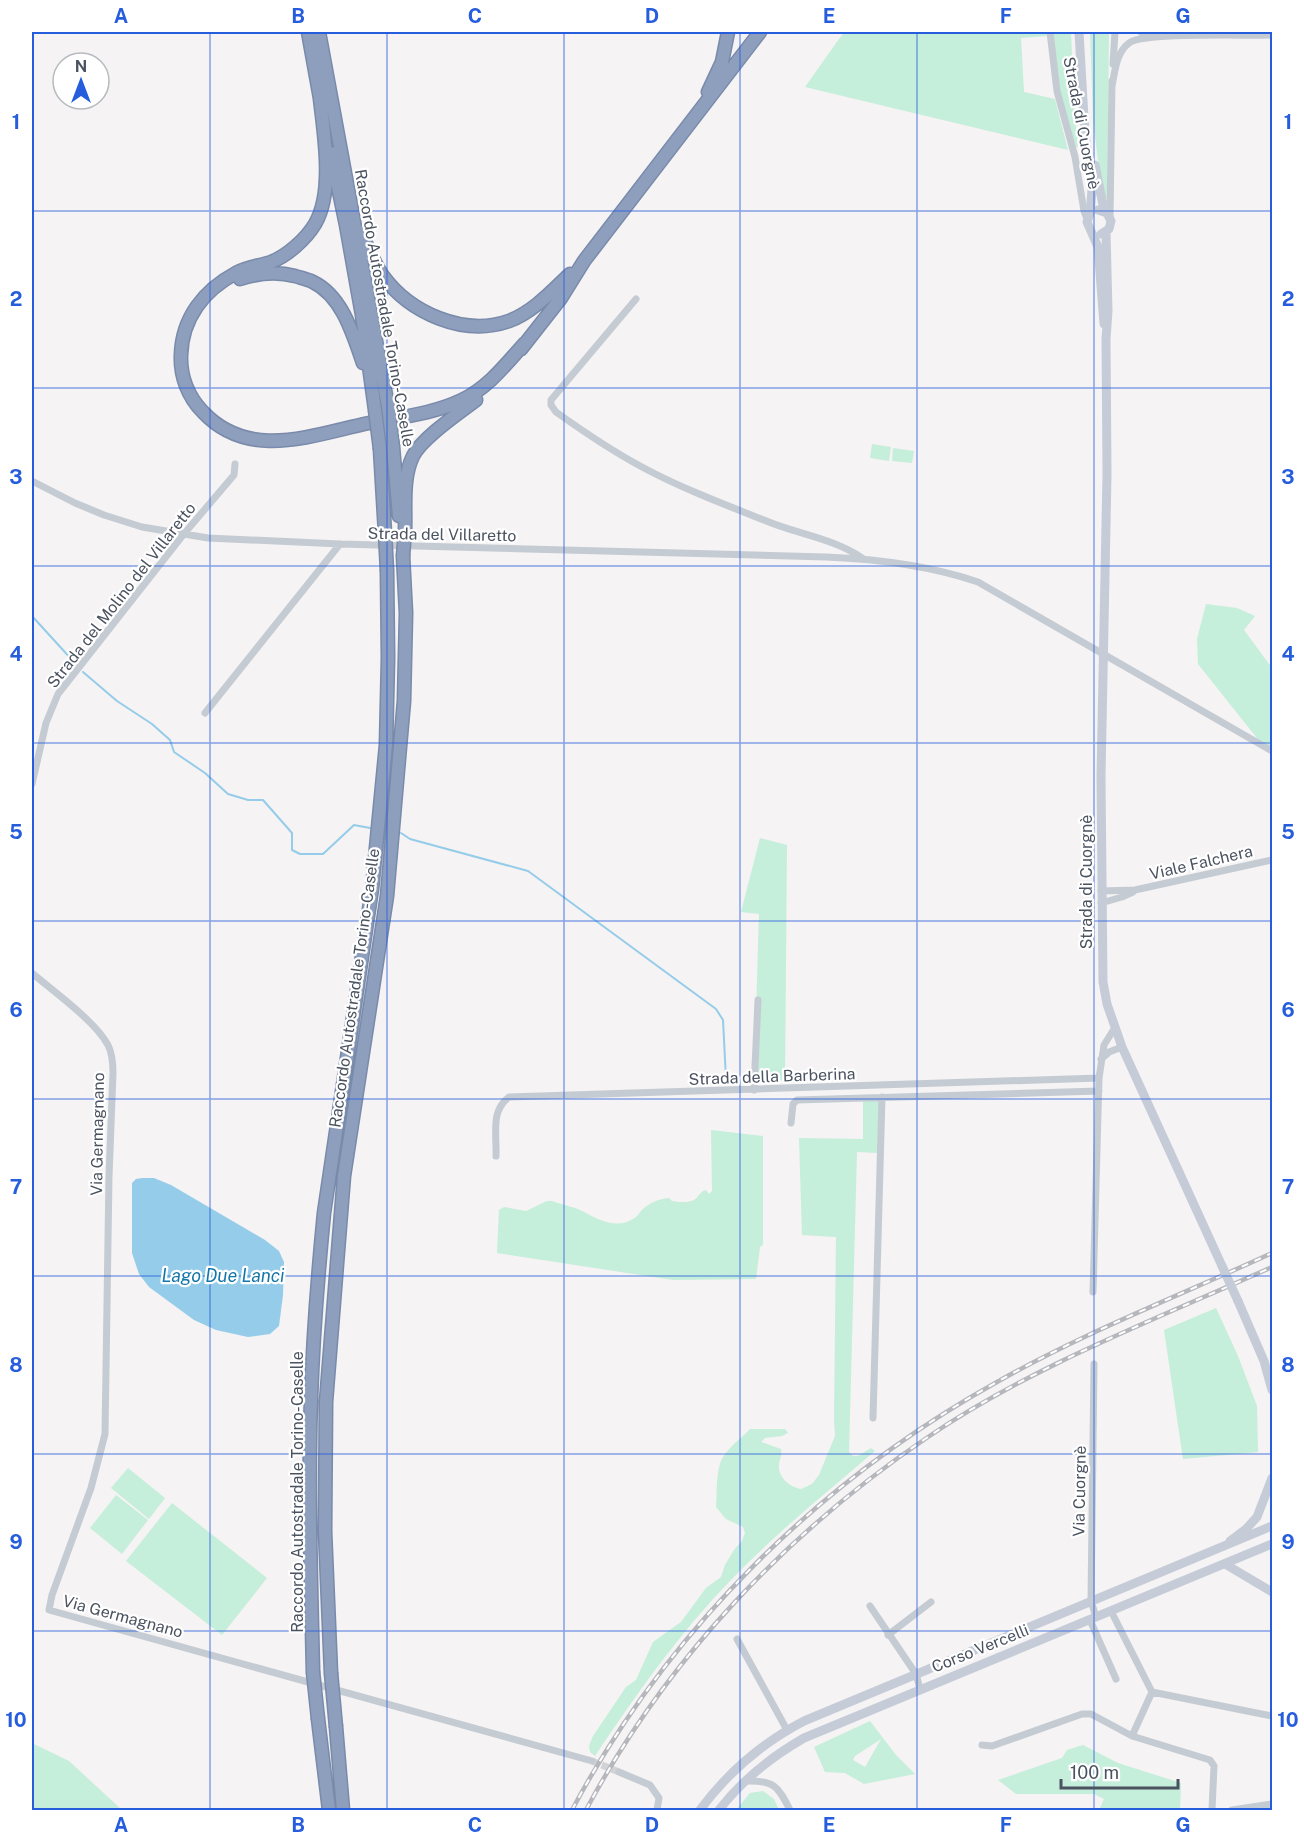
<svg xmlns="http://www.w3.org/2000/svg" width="1304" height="1842" font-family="'Public Sans',sans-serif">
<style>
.green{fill:#c5eedb;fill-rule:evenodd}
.water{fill:#95cce9}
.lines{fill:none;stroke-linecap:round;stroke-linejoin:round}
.stream{stroke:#95cce9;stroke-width:2}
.minor-tunnel{stroke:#d3d3d6;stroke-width:7;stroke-dasharray:7 3.5;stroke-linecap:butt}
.motorway-casing{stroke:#798aaa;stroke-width:15}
.minor{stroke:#c5cbd3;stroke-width:7}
.secondary{stroke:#c5ccd8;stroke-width:9}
.motorway{stroke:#8e9fbe;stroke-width:12}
.rail-casing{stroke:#b5b7bd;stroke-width:4.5}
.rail{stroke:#fff;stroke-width:2;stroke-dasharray:7;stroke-linecap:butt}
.motorway-bridge-casing{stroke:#798aaa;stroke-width:15;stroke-linecap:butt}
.secondary-bridge{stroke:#c5ccd8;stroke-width:9}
.motorway-bridge{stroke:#8e9fbe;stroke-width:12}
.grid{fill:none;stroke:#255ddd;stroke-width:1.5;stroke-opacity:0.55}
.labels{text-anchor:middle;stroke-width:4.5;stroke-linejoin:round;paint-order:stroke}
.street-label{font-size:16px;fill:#4b5360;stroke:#fff}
.water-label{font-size:18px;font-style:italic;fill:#1477aa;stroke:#fff}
.neatline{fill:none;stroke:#255ddd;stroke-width:2}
.grid-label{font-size:20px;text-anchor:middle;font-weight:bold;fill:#255ddd}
</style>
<rect width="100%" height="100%" fill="#f5f3f3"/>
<!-- green -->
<path class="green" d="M844 32H1047V36L1021 38 1024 92 1055 99 1068 150 805 87Z
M1053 32H1071L1074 109 1078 147H1076L1073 139 1059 86Z
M1090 32H1109L1107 199 1102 193 1093 120Z
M872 444 891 447 889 461 870 458Z
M893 448 914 451 912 463 892 461Z
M1206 604 1237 608 1255 616 1244 630 1272 668V751L1264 747 1198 664 1197 639Z
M760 838 787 845 785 1080 754 1081 759 914 741 912Z
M878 1100 879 1104 878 1153 857 1152 849 1452 853 1456H858L871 1448 875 1451C826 1493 776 1533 732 1579 679 1633 636 1695 595 1756L590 1752 589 1746 593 1736 626 1687 636 1680 653 1642 681 1622 706 1588 721 1577 725 1565 734 1550 742 1541 745 1533 743 1527 726 1519 716 1507C717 1494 716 1477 720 1464 724 1450 741 1439 750 1429H785L788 1433 782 1436 765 1438 761 1442 781 1449C782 1456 780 1458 779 1464 777 1477 790 1487 801 1489L812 1484 819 1475 835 1436 834 1419 836 1237 802 1235 799 1138 863 1139V1101Z
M711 1130 763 1136V1245L760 1247 756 1279 673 1280 497 1253 499 1210 504 1207 526 1211 547 1201H552C560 1204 578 1208 584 1212 598 1220 617 1229 633 1219 638 1217 639 1212 643 1209 651 1202 659 1199 669 1198L672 1201C678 1202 688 1203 694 1200 700 1196 699 1192 706 1190L709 1194 712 1191Z
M1216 1308 1238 1356 1257 1406 1258 1452 1183 1459 1164 1330Z
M128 1468 165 1498 149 1519 111 1488Z
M116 1495 148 1520 122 1554 90 1528Z
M172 1503 267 1578 222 1635 126 1561Z
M870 1721 896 1755 915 1774 864 1784 845 1773 825 1772 814 1747ZM881 1739 865 1767 853 1760 855 1756Z
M32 1743 69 1761 122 1810H32Z
M1083 1745 1118 1763 1181 1783 1180 1810H1099L1104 1799 1094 1794H1016L998 1780 1062 1758 1067 1750Z
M763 1791 774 1799 779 1810H736L750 1793Z"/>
<!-- water -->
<path class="water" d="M142 1178H154L171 1185 265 1240 279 1251 284 1262 283 1295 279 1326 270 1334 248 1337 216 1330 194 1320 149 1287 139 1274 132 1253V1183L136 1179Z"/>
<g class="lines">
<!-- stream -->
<path class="stream" d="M32 616 73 661
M83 672 117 701 152 724 170 740 174 752 205 773 228 794 248 800H263L292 833V850L300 854H323L354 825 370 828
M401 833 410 839 528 871 716 1009 723 1020 726 1079"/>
<!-- minor-tunnel -->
<path class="minor-tunnel" d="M592 1761 619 1772"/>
<!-- motorway casing -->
<g class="motorway-casing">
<path id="motorway" d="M308 32 321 104
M319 32 388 406
M708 92 722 62 728 32
M320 99C324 134 334 192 315 224 306 239 287 256 271 262 259 266 246 267 236 273 204 290 182 318 181 355 180 376 188 397 203 412 249 461 312 435 369 423 400 417 433 414 462 400 488 388 506 364 525 343
M331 153 346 225 362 315 375 410
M360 232C368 246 374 263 383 276 410 313 464 337 509 321 533 312 552 291 570 274
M240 279C258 273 277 271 295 276 301 278 307 279 313 282 342 296 353 334 363 363
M521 349 561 298 584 261 760 32
M393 447 399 516
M380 449 385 533
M405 531C406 508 402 478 413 456 422 438 459 413 476 400
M313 1672C311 1581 308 1490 311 1399 313 1337 318 1274 324 1213L372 889 386 745 388 658 387 571
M331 1673 325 1531 326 1402 344 1176 387 896 404 701 406 613 403 556
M318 1719 329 1810
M336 1727 343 1810"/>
</g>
<!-- minor -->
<path class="minor" d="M1050 32 1057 91 1075 157 1084 211 1087 219
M1141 32 1156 35
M1113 64 1115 32
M1112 86C1115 71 1116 53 1129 43 1143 32 1248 36 1272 35
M1110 217 1112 81
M636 299 551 400V405L556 412C584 432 612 451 642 467 681 488 723 504 764 520 796 534 833 538 862 558
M32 481 75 503 104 515 142 527 208 538 340 544 826 557C878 559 928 565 978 582L1272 751
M205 713 340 544
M32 784 46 723 58 694 183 535 234 475 235 464
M1101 891 1135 890 1272 860
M1101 903 1122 897 1133 892
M32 973C53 991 95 1021 108 1045 112 1053 113 1063 113 1073L109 1176 105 1434 91 1488 52 1595 49 1610 592 1761
M1101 1059 1109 1052 1122 1047
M754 1090 758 1000
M791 1123 793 1104 797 1100 1099 1091
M496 1156C497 1135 490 1111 509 1097L1099 1078
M1093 1292 1099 1078 1104 1045 1114 1029
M1094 1364 1091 1601 1096 1617
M873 1418 882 1097
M870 1606 916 1674 920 1689
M1111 1611 1152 1692 1272 1716
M1090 1620 1116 1679
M888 1635 931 1602
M737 1639 787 1730
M1132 1736 1152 1692
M982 1745 992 1746 1082 1714H1091L1132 1736 1210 1760 1214 1766 1212 1810
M619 1772 650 1785 659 1798 657 1810
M745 1781C774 1780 778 1786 790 1810
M1232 1810 1272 1804"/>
<!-- secondary -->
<path class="secondary" d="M1079 32 1085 135 1092 191 1090 213 1087 222 1098 247 1104 324
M1095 165 1104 210
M1098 210 1107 213 1111 221 1109 229 1101 234
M1106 232 1108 311 1106 339 1107 474 1101 777 1103 982 1107 1004 1122 1047 1222 1266
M1238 1301 1264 1361 1272 1390
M1230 1541 1246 1529 1257 1517 1272 1478
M1225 1564 1272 1592
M700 1810C728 1772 762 1743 804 1721L1272 1526
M719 1810C742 1780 771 1757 804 1738L1272 1544"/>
<!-- motorway -->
<use href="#motorway" class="motorway"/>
<!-- rail casing -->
<g class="rail-casing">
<path id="rail" d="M572 1810C668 1630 819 1481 997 1382 1085 1332 1181 1295 1272 1253
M586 1810C666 1660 787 1532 928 1437 1030 1367 1159 1318 1272 1267"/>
</g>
<!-- rail -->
<use href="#rail" class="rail"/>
<!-- motorway-bridge casing -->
<g class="motorway-bridge-casing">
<path id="motorway-bridge" d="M388 406 393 447
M375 410 380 449
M385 533 387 571
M403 556 405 531
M313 1672 318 1719
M331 1673 336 1727"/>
</g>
<!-- secondary-bridge -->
<path class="secondary-bridge" d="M1222 1266 1238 1301"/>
<!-- motorway-bridge -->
<use href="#motorway-bridge" class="motorway-bridge"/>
</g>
<!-- grid -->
<path class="grid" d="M210 32V1810M387 32V1810M564 32V1810M740 32V1810M917 32V1810M1094 32V1810M32 211H1272M32 388H1272M32 566H1272M32 743H1272M32 921H1272M32 1099H1272M32 1276H1272M32 1454H1272M32 1631H1272"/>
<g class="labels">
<!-- street labels -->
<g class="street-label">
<text transform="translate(1082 123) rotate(79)" y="6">Strada di Cuorgnè</text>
<text transform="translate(385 308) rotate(80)" y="6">Raccordo Autostradale Torino-Caselle</text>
<text transform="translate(442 534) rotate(1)" y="6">Strada del Villaretto</text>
<text transform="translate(121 595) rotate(-52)" y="6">Strada del Molino del Villaretto</text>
<text transform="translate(1201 862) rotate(-13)" y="6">Viale Falchera</text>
<text transform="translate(1086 882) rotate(-90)" y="6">Strada di Cuorgnè</text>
<text transform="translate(354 988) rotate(-82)" y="6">Raccordo Autostradale Torino-Caselle</text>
<text transform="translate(772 1076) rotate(-2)" y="6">Strada della Barberina</text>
<text transform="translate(97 1134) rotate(-89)" y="6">Via Germagnano</text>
<text transform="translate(1079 1491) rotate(-89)" y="6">Via Cuorgnè</text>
<text transform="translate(297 1492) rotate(-90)" y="6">Raccordo Autostradale Torino-Caselle</text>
<text transform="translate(123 1616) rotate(15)" y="6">Via Germagnano</text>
<text transform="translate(980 1648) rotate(-22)" y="6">Corso Vercelli</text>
</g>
<!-- water labels -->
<g class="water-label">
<text x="223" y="1282">Lago Due Lanci</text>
</g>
</g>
<!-- border -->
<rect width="1304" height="1842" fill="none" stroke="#ffffff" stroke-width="66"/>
<!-- north arrow -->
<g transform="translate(81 81)"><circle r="28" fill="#ffffff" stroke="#b7babf" stroke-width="1.5"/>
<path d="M0-4.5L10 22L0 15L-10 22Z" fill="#255ddd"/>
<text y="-9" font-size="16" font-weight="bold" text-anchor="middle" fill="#4b5360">N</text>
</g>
<!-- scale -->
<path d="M1061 1779v9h117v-9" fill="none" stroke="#4b5360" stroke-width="3"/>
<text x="1070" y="1779" font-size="18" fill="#4b5360" stroke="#ffffff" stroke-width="4.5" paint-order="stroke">100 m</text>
<rect x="33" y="33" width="1238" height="1776" class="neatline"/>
<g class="grid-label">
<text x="121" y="23">A</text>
<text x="298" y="23">B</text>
<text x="475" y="23">C</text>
<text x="652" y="23">D</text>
<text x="829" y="23">E</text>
<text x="1006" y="23">F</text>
<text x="1183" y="23">G</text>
<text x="16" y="129">1</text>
<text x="1288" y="129">1</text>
<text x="16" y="306">2</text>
<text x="1288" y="306">2</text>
<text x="16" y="484">3</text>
<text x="1288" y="484">3</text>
<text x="16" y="661">4</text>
<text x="1288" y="661">4</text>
<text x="16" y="839">5</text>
<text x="1288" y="839">5</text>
<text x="16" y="1017">6</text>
<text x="1288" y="1017">6</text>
<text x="16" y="1194">7</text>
<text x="1288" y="1194">7</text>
<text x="16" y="1372">8</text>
<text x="1288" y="1372">8</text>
<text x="16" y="1549">9</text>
<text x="1288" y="1549">9</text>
<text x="16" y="1727">10</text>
<text x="1288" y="1727">10</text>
<text x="121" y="1832">A</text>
<text x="298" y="1832">B</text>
<text x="475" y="1832">C</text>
<text x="652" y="1832">D</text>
<text x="829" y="1832">E</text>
<text x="1006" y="1832">F</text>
<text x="1183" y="1832">G</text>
</g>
</svg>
